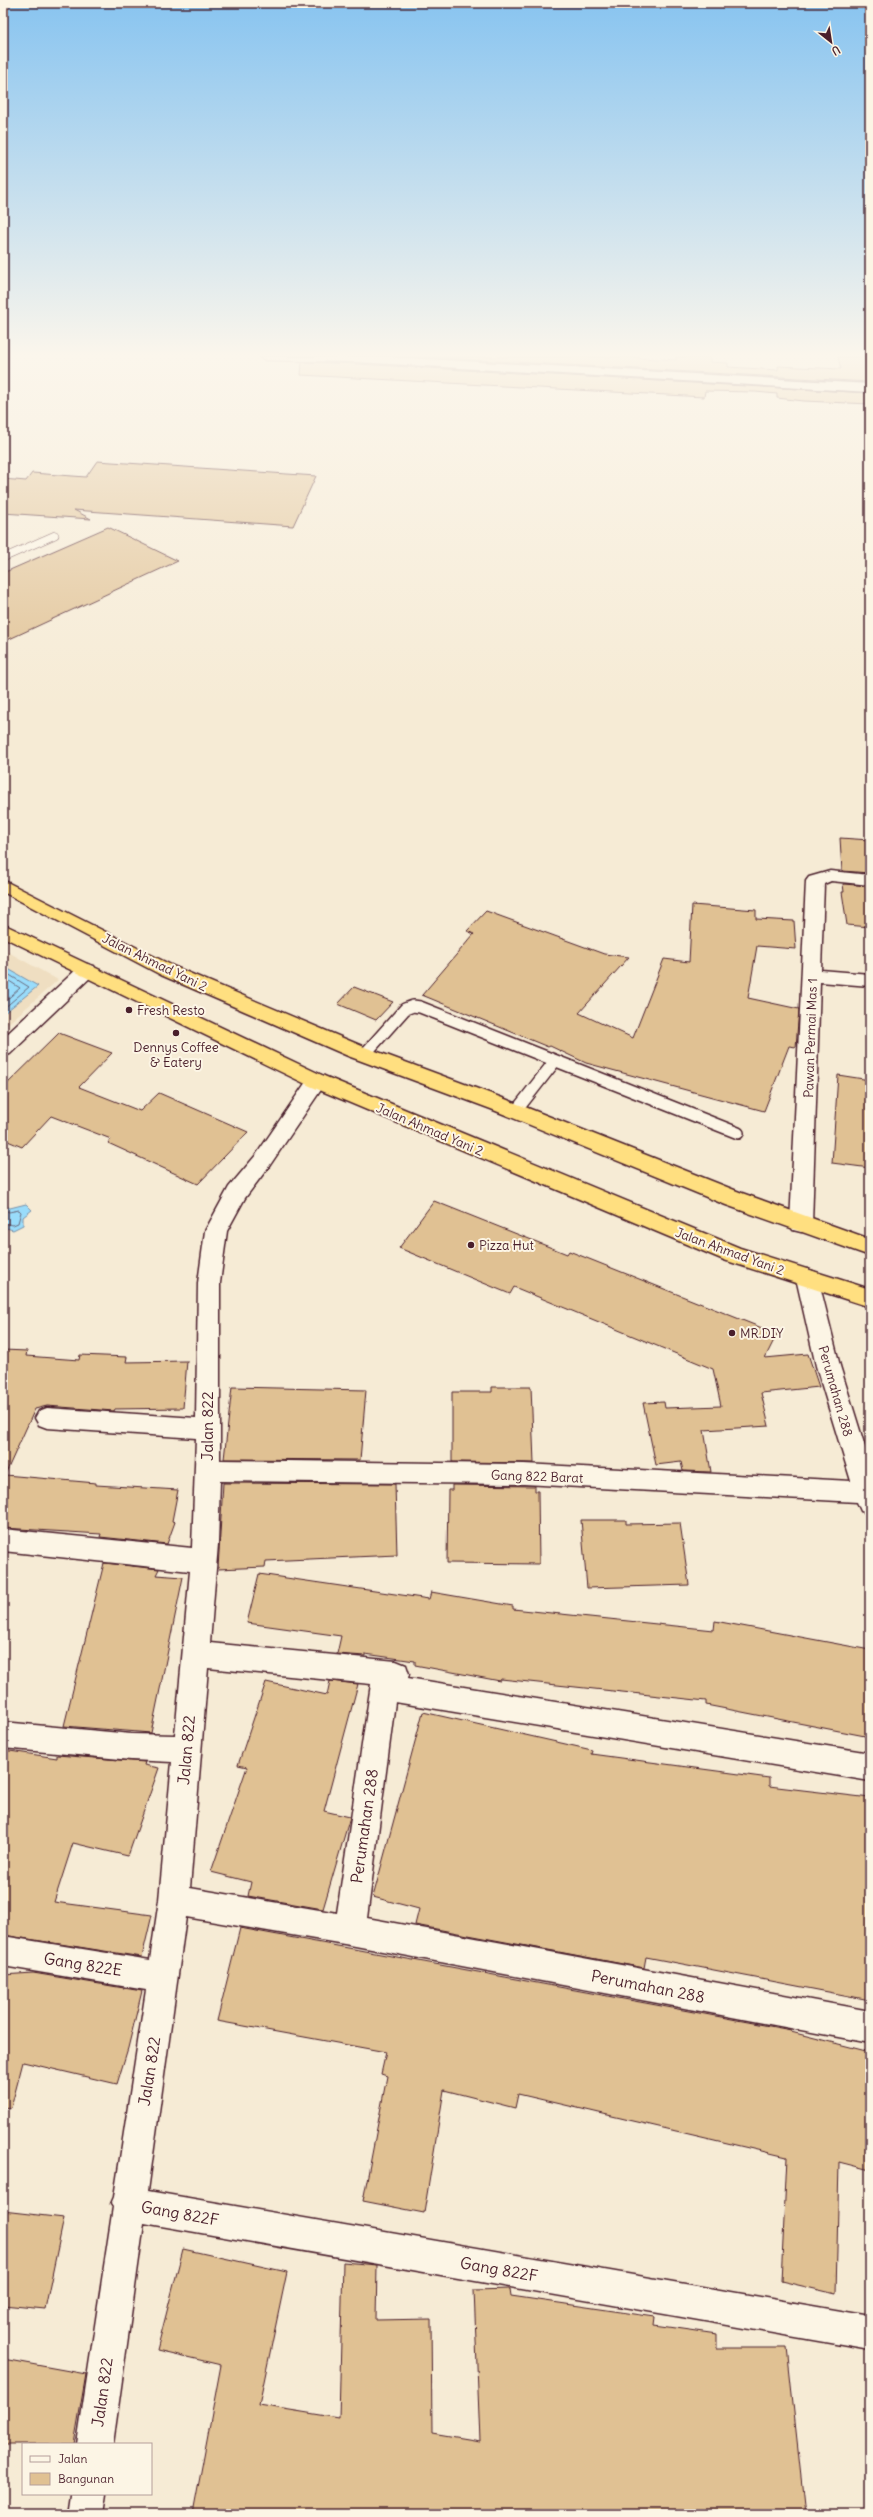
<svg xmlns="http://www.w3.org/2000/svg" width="873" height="2517" font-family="Delius,sans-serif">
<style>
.built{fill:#efdec1}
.water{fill:#99dcfb;stroke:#7990a8}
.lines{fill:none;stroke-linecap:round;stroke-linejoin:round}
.shore{stroke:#6a6b7e;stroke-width:1}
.building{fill:#e0c193;stroke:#4a1f2b}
.service-far1-casing{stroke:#4a1f2b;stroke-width:8}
.service-casing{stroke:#4a1f2b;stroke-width:14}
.minor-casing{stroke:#4a1f2b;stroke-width:3}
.trunk-casing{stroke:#4a1f2b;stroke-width:3}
.service-far1{stroke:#fcf5e5;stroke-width:7}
.service{stroke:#fcf5e5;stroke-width:11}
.minor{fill:#fcf5e5;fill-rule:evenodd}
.trunk{fill:#ffdf80;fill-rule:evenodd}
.poi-dot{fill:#4a1f2b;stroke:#fcf5e5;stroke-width:1.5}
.labels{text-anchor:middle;stroke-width:4;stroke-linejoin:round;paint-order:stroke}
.street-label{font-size:13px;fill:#4a1f2b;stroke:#fcf5e5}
.poi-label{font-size:13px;fill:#4a1f2b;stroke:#fcf5e5;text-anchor:start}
.near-street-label{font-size:16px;fill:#4a1f2b;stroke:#fcf5e5}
</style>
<rect width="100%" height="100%" fill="#f6ebd5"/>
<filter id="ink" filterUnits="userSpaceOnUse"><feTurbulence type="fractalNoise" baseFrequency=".025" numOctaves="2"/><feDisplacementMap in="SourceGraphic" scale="8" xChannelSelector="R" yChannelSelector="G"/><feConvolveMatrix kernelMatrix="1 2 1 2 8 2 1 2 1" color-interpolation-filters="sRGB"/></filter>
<g filter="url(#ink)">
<!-- built -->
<path class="built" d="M3 949 58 980 3 1028Z"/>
<!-- water -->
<path class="water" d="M3 966 38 986 3 1014Z
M3 1204 10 1208 26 1204 32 1210 23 1217V1225L13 1230 3 1227Z"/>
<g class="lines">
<!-- shore -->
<path class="shore" d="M3 971 29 987 3 1009
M3 977 20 988 3 1003
M3 1209 9 1212 19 1210 21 1212 18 1223 13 1225 3 1223"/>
</g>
<!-- building -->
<path class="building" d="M424 357H623L676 360V357H710V362L728 363V367L778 370V366L841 369 838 357H870V382Z
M302 362 357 364 870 393V404L804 401 777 398V394L755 392 705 391 704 397 301 375Z
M97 461 316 476 293 526 74 510 91 519 3 513V479L26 481 32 473 86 477Z
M108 527 178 561 3 642V573Z
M840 838 870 840V873L842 871Z
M843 884 870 886V927L847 925 842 892H844Z
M692 905 756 910V919L794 921 796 949 757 946 748 998 799 1009 796 1047 789 1046 764 1111 586 1063 550 1046 548 1047 422 995 474 934 467 931 486 911 604 954 629 957 579 1013 633 1038 664 959 689 962Z
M354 987 393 1002 376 1020 338 1004Z
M59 1033 112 1053 79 1087 140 1111 159 1093 248 1132 198 1184 108 1143 111 1139 51 1116 22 1147 3 1139V1088Z
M838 1075 870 1080V1168L832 1163Z
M434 1201 567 1254 569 1251 777 1334 765 1358 808 1354 819 1387 761 1393 769 1426 704 1430 711 1472 683 1471 681 1462 656 1465 643 1403 664 1402 665 1408 721 1406 713 1369 514 1287 510 1294 399 1248Z
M3 1350 27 1351 26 1356 79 1360 80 1355 127 1357 126 1362 187 1361 183 1408 115 1409 114 1411 47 1406 35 1409 5 1475 96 1483V1485L178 1490 172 1521 175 1522 167 1544 100 1537 101 1534 3 1528Z
M232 1387 366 1390 360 1460 224 1459Z
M492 1387H531L534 1463 452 1462V1392H492Z
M223 1483 395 1484 397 1555 266 1561 265 1567 218 1569Z
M452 1485 535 1486V1491H538L539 1564 447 1563 448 1490H452Z
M581 1520H626V1524L680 1523 689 1585 587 1588Z
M104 1563 159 1569 156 1575 183 1577 151 1733 64 1726Z
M259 1574 429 1599 431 1592 513 1606V1609L714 1630 715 1621 870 1650V1737L706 1705V1701L501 1679 500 1681 415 1665V1661L365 1654V1656L337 1654 341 1636 247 1623Z
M330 1681 358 1684 324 1811 350 1817 323 1909 248 1896 251 1882 211 1872 247 1767 238 1765 266 1682 327 1695Z
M423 1712 592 1750 591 1754 769 1778V1786L870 1798V2000L646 1957 644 1968 415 1925 419 1909 373 1897Z
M3 1750 57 1758V1755L145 1762 144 1765 159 1768 128 1856 73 1843 54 1902 152 1915 142 1957 3 1935Z
M240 1928 791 2030V2032L870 2052V2170L839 2162 836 2294 781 2281 787 2157 518 2094 515 2108 444 2090 424 2213 363 2201 387 2076 381 2074 386 2052 217 2021Z
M33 1973 142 1991 128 2048 117 2084 23 2062 11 2108 3 2107V1975Z
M3 2211 64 2218 45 2309 3 2305Z
M183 2249 287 2272 259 2405 339 2418 343 2262 377 2265 376 2320 431 2319 432 2433 480 2441 474 2290 510 2289 511 2296 655 2317 654 2325 717 2334V2348H787L805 2514H193L221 2365 157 2350Z
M3 2359 86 2374 74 2444H3Z"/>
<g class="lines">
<!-- service-far1 casing -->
<g class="service-far1-casing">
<path id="service-far1" d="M3 558 55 535"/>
</g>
<!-- service casing -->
<g class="service-casing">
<path id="service" d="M365 1054 405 1009 413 1006 420 1007 738 1133
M516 1111 555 1061"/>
</g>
<!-- minor casing -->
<g class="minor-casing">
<path id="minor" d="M260 357H390L870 384V392L357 362 265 360Z
M830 871 870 875V885L831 881 824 884 821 970 870 974V986L820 982 812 1224 809 1230 801 1232 793 1230 790 1224 806 881 809 877Z
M87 964 94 966 96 970 94 974 10 1054 3 1056V1038L80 966Z
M317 1074 324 1076 327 1081 270 1165 245 1198 227 1231 220 1283V1460L524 1464 851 1481 816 1366 796 1278 799 1272 807 1269 815 1272 818 1278 840 1366 870 1463V1514L861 1511 857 1502 524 1484 220 1481 218 1544 210 1643 396 1661 406 1665 409 1674 408 1678 870 1753V1781L395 1702 367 1918 870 2011V2043L350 1945 186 1917 148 2191 870 2316V2350L144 2223 113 2444H77L113 2207 111 2204 114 2197 146 1990 3 1966V1936L150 1960 159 1900 172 1762 131 1760 3 1748V1722L131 1734 175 1735 190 1571 3 1551V1529L192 1548 196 1438 47 1428 39 1425 35 1418 39 1411 47 1408 196 1418 198 1283 205 1231 229 1187 256 1155 310 1076ZM208 1668 371 1684 337 1913 190 1888Z
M70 2494H106L103 2514H67Z"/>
</g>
<!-- trunk casing -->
<g class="trunk-casing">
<path id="trunk" d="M3 880 175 967 362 1046 505 1099 742 1193 870 1239V1256L726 1205 491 1109 348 1056 161 975 3 892Z
M3 924 324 1076 740 1248 870 1289V1307L724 1260 310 1086 3 937Z"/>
</g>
<!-- service-far1 -->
<use href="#service-far1" class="service-far1"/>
<!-- service -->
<use href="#service" class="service"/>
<!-- minor -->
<use href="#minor" class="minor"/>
<!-- trunk -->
<use href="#trunk" class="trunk"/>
</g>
</g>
<!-- sky -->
<linearGradient id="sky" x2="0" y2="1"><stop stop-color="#88c4f0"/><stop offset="0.5" stop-color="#fbf6ec"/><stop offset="1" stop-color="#fbf6ec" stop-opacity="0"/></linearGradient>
<rect width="873" height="710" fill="url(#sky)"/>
<!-- markers -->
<g class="poi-dot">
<circle cx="129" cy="1010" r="4"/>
<circle cx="176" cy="1033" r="4"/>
<circle cx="471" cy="1245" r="4"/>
<circle cx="732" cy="1333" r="4"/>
</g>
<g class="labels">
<!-- street labels -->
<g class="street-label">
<text transform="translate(155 962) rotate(26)" y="5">Jalan Ahmad Yani 2</text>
<text transform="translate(810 1038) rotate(-88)" y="5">Pawan Permai Mas 1</text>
<text transform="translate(430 1129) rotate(23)" y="5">Jalan Ahmad Yani 2</text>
<text transform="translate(730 1251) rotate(20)" y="5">Jalan Ahmad Yani 2</text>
<text transform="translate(836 1391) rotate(74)" y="5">Perumahan 288</text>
<text transform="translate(537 1476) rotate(2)" y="5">Gang 822 Barat</text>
</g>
<!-- poi labels -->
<g class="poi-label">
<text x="137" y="1015">Fresh Resto</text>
<text x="176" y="1052" text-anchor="middle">Dennys Coffee<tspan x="176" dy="15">&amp; Eatery</tspan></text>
<text x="479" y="1250">Pizza Hut</text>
<text x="740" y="1338">MR.DIY</text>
</g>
<!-- near-street labels -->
<g class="near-street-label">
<text transform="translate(207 1426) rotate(-90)" y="6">Jalan 822</text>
<text transform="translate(186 1750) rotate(-85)" y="6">Jalan 822</text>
<text transform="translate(364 1826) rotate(-82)" y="6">Perumahan 288</text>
<text transform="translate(83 1964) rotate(9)" y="6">Gang 822E</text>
<text transform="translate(648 1986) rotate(11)" y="6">Perumahan 288</text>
<text transform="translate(149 2071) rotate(-81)" y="6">Jalan 822</text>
<text transform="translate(180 2213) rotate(10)" y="6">Gang 822F</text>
<text transform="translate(499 2269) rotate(10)" y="6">Gang 822F</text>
<text transform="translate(102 2392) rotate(-82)" y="6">Jalan 822</text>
</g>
</g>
<!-- margin -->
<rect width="873" height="2517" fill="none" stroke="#fcf5e5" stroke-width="16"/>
<rect x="8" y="8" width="857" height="2501" fill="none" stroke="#4a1f2b" stroke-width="1.5" filter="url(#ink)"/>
<!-- legend -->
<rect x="22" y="2443" width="130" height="52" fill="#fcf5e5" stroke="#b59f9b"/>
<rect x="30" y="2456" width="20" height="6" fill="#fcf5e5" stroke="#b59f9b"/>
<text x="58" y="2463" font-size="12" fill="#4a1f2b">Jalan</text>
<rect x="30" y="2473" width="20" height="12" fill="#e0c193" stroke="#b59f9b"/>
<text x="58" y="2483" font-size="12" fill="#4a1f2b">Bangunan</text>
<!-- north arrow -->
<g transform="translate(831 42) rotate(150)" stroke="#fcf5e5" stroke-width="3" paint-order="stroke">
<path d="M0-3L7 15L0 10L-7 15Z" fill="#4a1f2b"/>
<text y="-6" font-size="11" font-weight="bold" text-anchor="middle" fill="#4a1f2b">U</text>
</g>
</svg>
